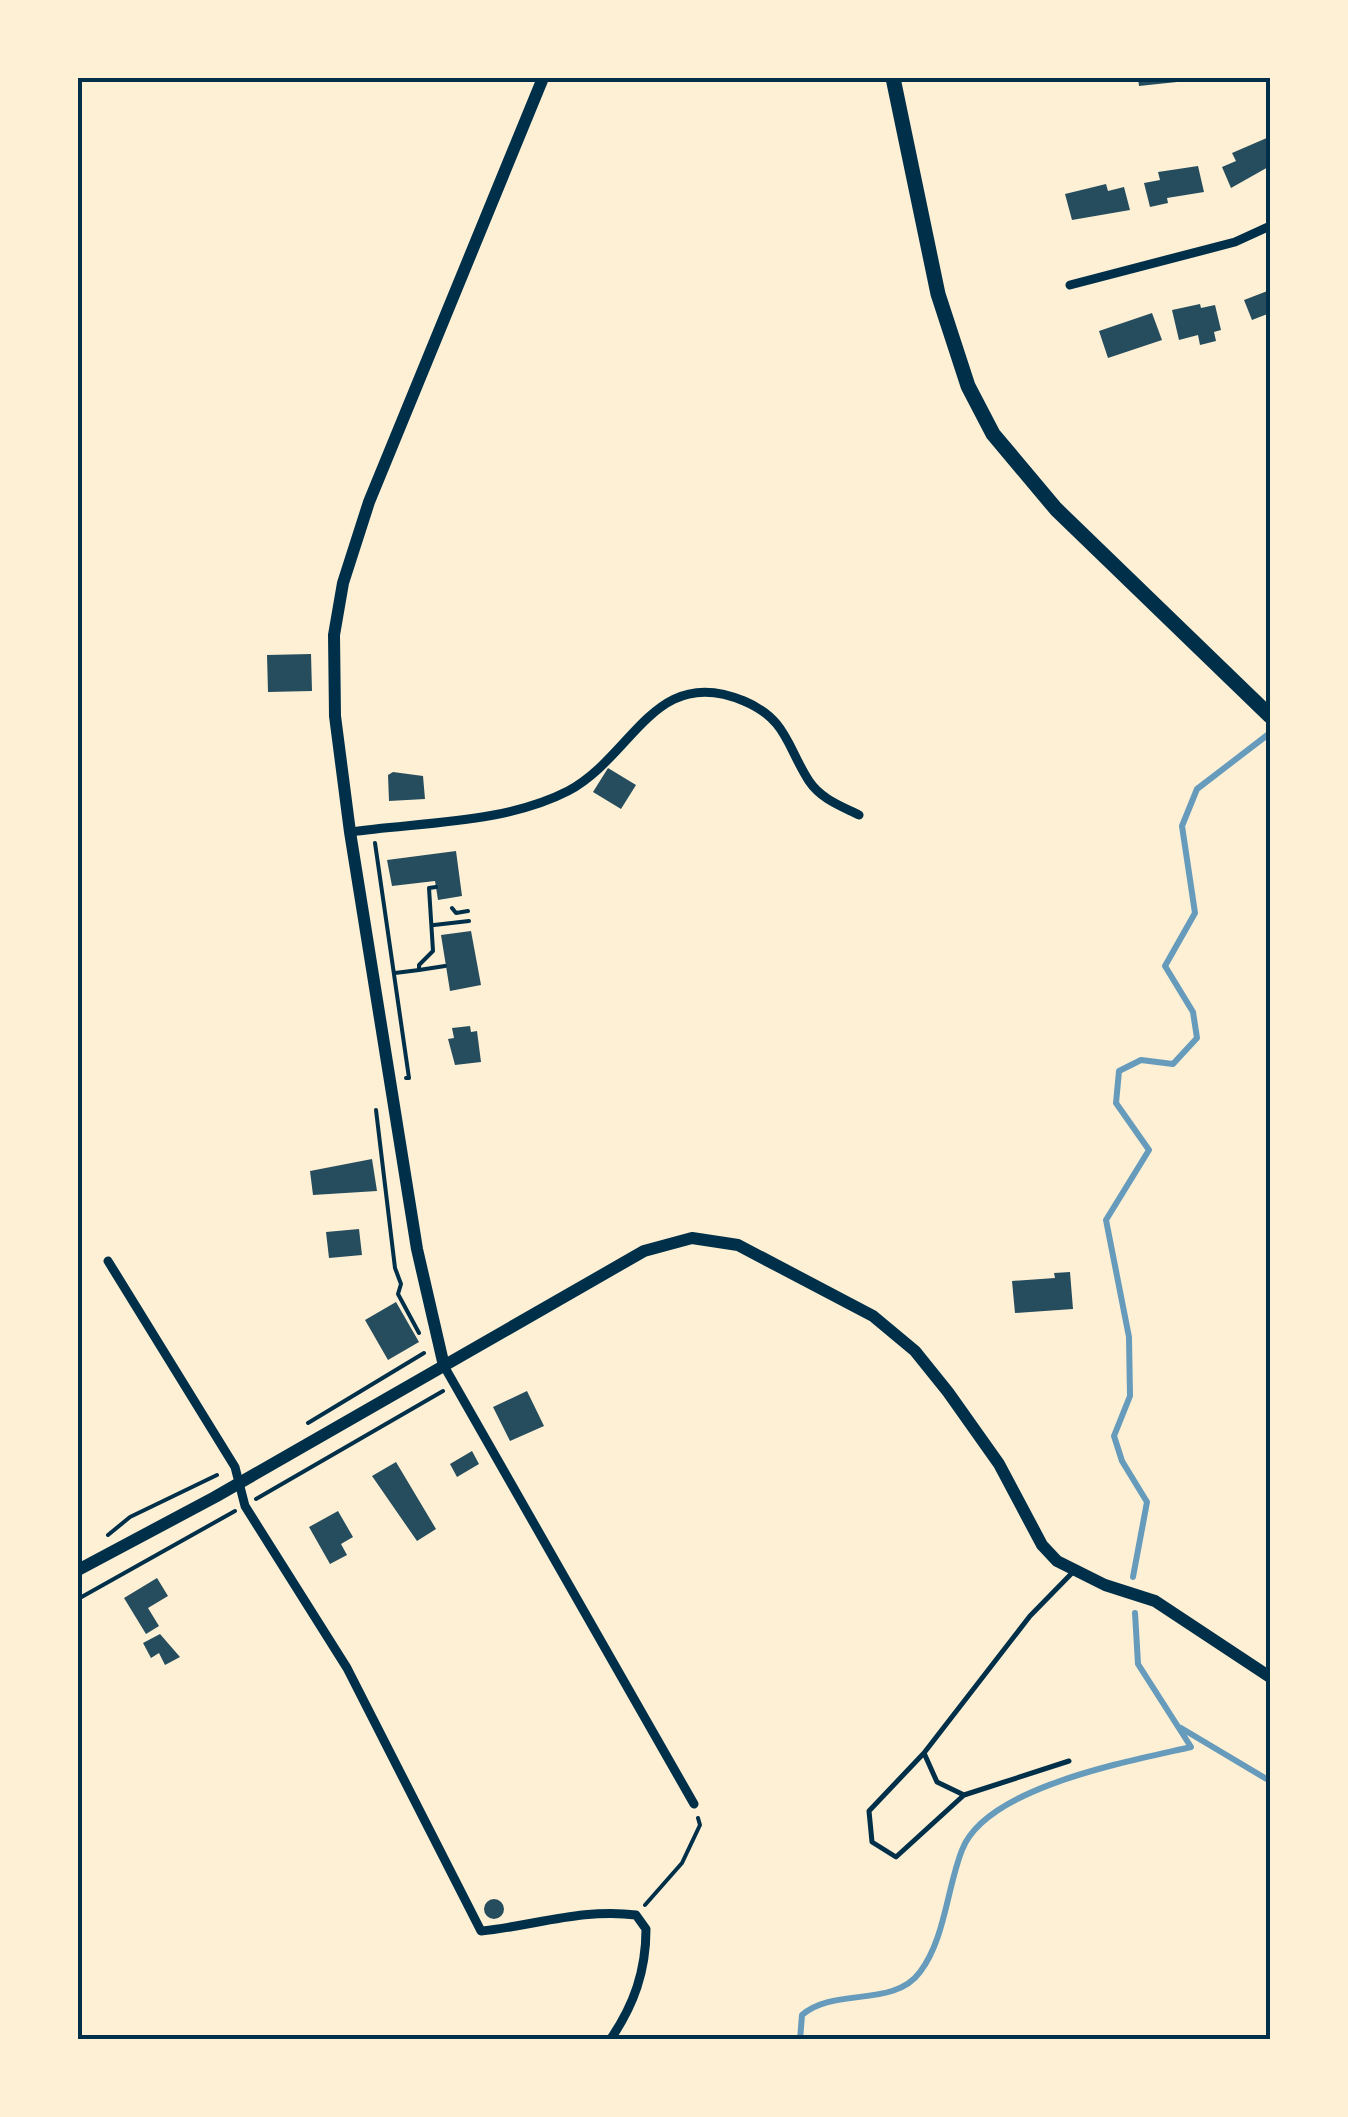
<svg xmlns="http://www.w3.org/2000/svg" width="1348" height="2117" font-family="'Noto Sans',sans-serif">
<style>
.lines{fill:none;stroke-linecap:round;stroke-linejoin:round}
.stream{stroke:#669bbc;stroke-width:6}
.building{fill:#264d5e}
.path{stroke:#003049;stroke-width:4}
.service{stroke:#003049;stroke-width:5}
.minor{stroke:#003049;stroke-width:9}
.secondary{stroke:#003049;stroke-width:12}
.primary{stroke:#003049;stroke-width:15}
.neatline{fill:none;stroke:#003049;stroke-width:4}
</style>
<rect width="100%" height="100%" fill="#fdf0d5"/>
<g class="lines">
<!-- stream -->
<path class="stream" d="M1133 1577 1147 1502 1122 1461 1114 1436 1130 1396 1129 1337 1106 1220 1149 1150 1116 1103 1119 1071 1141 1060 1173 1064 1197 1038 1193 1012 1165 966 1195 913 1182 826 1197 789 1270 733
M1181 1728 1270 1781
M800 2040 802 2015C834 1987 894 2008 920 1972 945 1939 947 1888 962 1850 986 1787 1130 1761 1191 1747L1138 1664 1135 1613"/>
</g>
<!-- building -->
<path class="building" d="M1138 78H1196V80L1139 86Z
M1269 137 1270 166 1231 188 1222 167 1236 161 1232 153Z
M1198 166 1204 192 1167 198 1168 203 1150 207 1144 183 1160 180 1158 172Z
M1106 184 1108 191 1124 187 1130 210 1072 220 1065 194Z
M1270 290V313L1252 320 1244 300Z
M1200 304 1201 308 1215 305 1221 330 1214 332 1216 341 1200 345 1198 335 1179 340 1172 310Z
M1152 313 1162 340 1108 358 1099 331Z
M311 654 312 691 268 692 267 655Z
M608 768 636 785 621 809 593 792Z
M393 772 423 776 425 799 389 801 388 775Z
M456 851 462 896 438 900 435 881 392 886 387 860Z
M471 931 481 985 450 991 441 935Z
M470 1026 471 1032 477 1031 481 1062 455 1065 448 1039 454 1038 452 1028Z
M372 1159 377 1191 313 1195 310 1171Z
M359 1229 362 1255 329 1258 326 1232Z
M1070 1272 1073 1309 1015 1313 1012 1281 1055 1278 1054 1273Z
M396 1302 419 1342 388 1360 365 1320Z
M527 1391 544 1426 510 1441 493 1407Z
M472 1451 479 1464 457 1477 450 1464Z
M396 1462 436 1529 417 1541 372 1476Z
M338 1511 353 1537 341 1544 347 1555 330 1564 309 1527Z
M157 1578 168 1596 148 1608 159 1626 146 1634 124 1598Z
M160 1634 180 1657 165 1665 159 1653 151 1658 143 1643Z
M484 1909a10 10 0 1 1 20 0a10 10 0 1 1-20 0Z"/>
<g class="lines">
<!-- path -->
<path class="path" d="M375 843 409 1078H406
M452 908 456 913 468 911
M434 925 469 921
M419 970 445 966
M395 973 419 970V965L433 951 429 888 436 887
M376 1110 395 1268 401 1284 398 1294 419 1333
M308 1423 424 1353
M256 1499 443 1391
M108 1535 130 1517 217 1475
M78 1599 235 1511
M645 1905 682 1863 700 1825 698 1818"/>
<!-- service -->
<path class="service" d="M924 1753 869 1811 872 1842 896 1857 964 1795
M1069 1761 964 1795 937 1782 924 1753 1030 1616 1073 1572"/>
<!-- minor -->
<path class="minor" d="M1070 285 1235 242 1270 226
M350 832C420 822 504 824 568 791 634 756 654 663 744 701 787 719 787 747 809 781 821 799 841 806 859 815
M108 1261 235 1467 245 1506 347 1668 481 1931C533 1926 583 1908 636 1915L646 1929C646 1971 634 2005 610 2040
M444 1366 694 1804"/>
<!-- secondary -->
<path class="secondary" d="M444 1366 417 1249 350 832 335 716 334 635 343 583 369 502 543 78
M78 1570 215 1497 644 1251 692 1238 738 1245 873 1316 915 1351 948 1392 999 1464 1042 1545 1057 1561 1105 1585 1155 1601 1270 1677"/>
<!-- primary -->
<path class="primary" d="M893 78 938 294 968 386 993 434 1056 509 1270 716"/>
</g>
<!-- border -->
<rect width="1348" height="2117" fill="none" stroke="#fdf0d5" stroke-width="160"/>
<rect x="80" y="80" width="1188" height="1957" class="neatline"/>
</svg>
